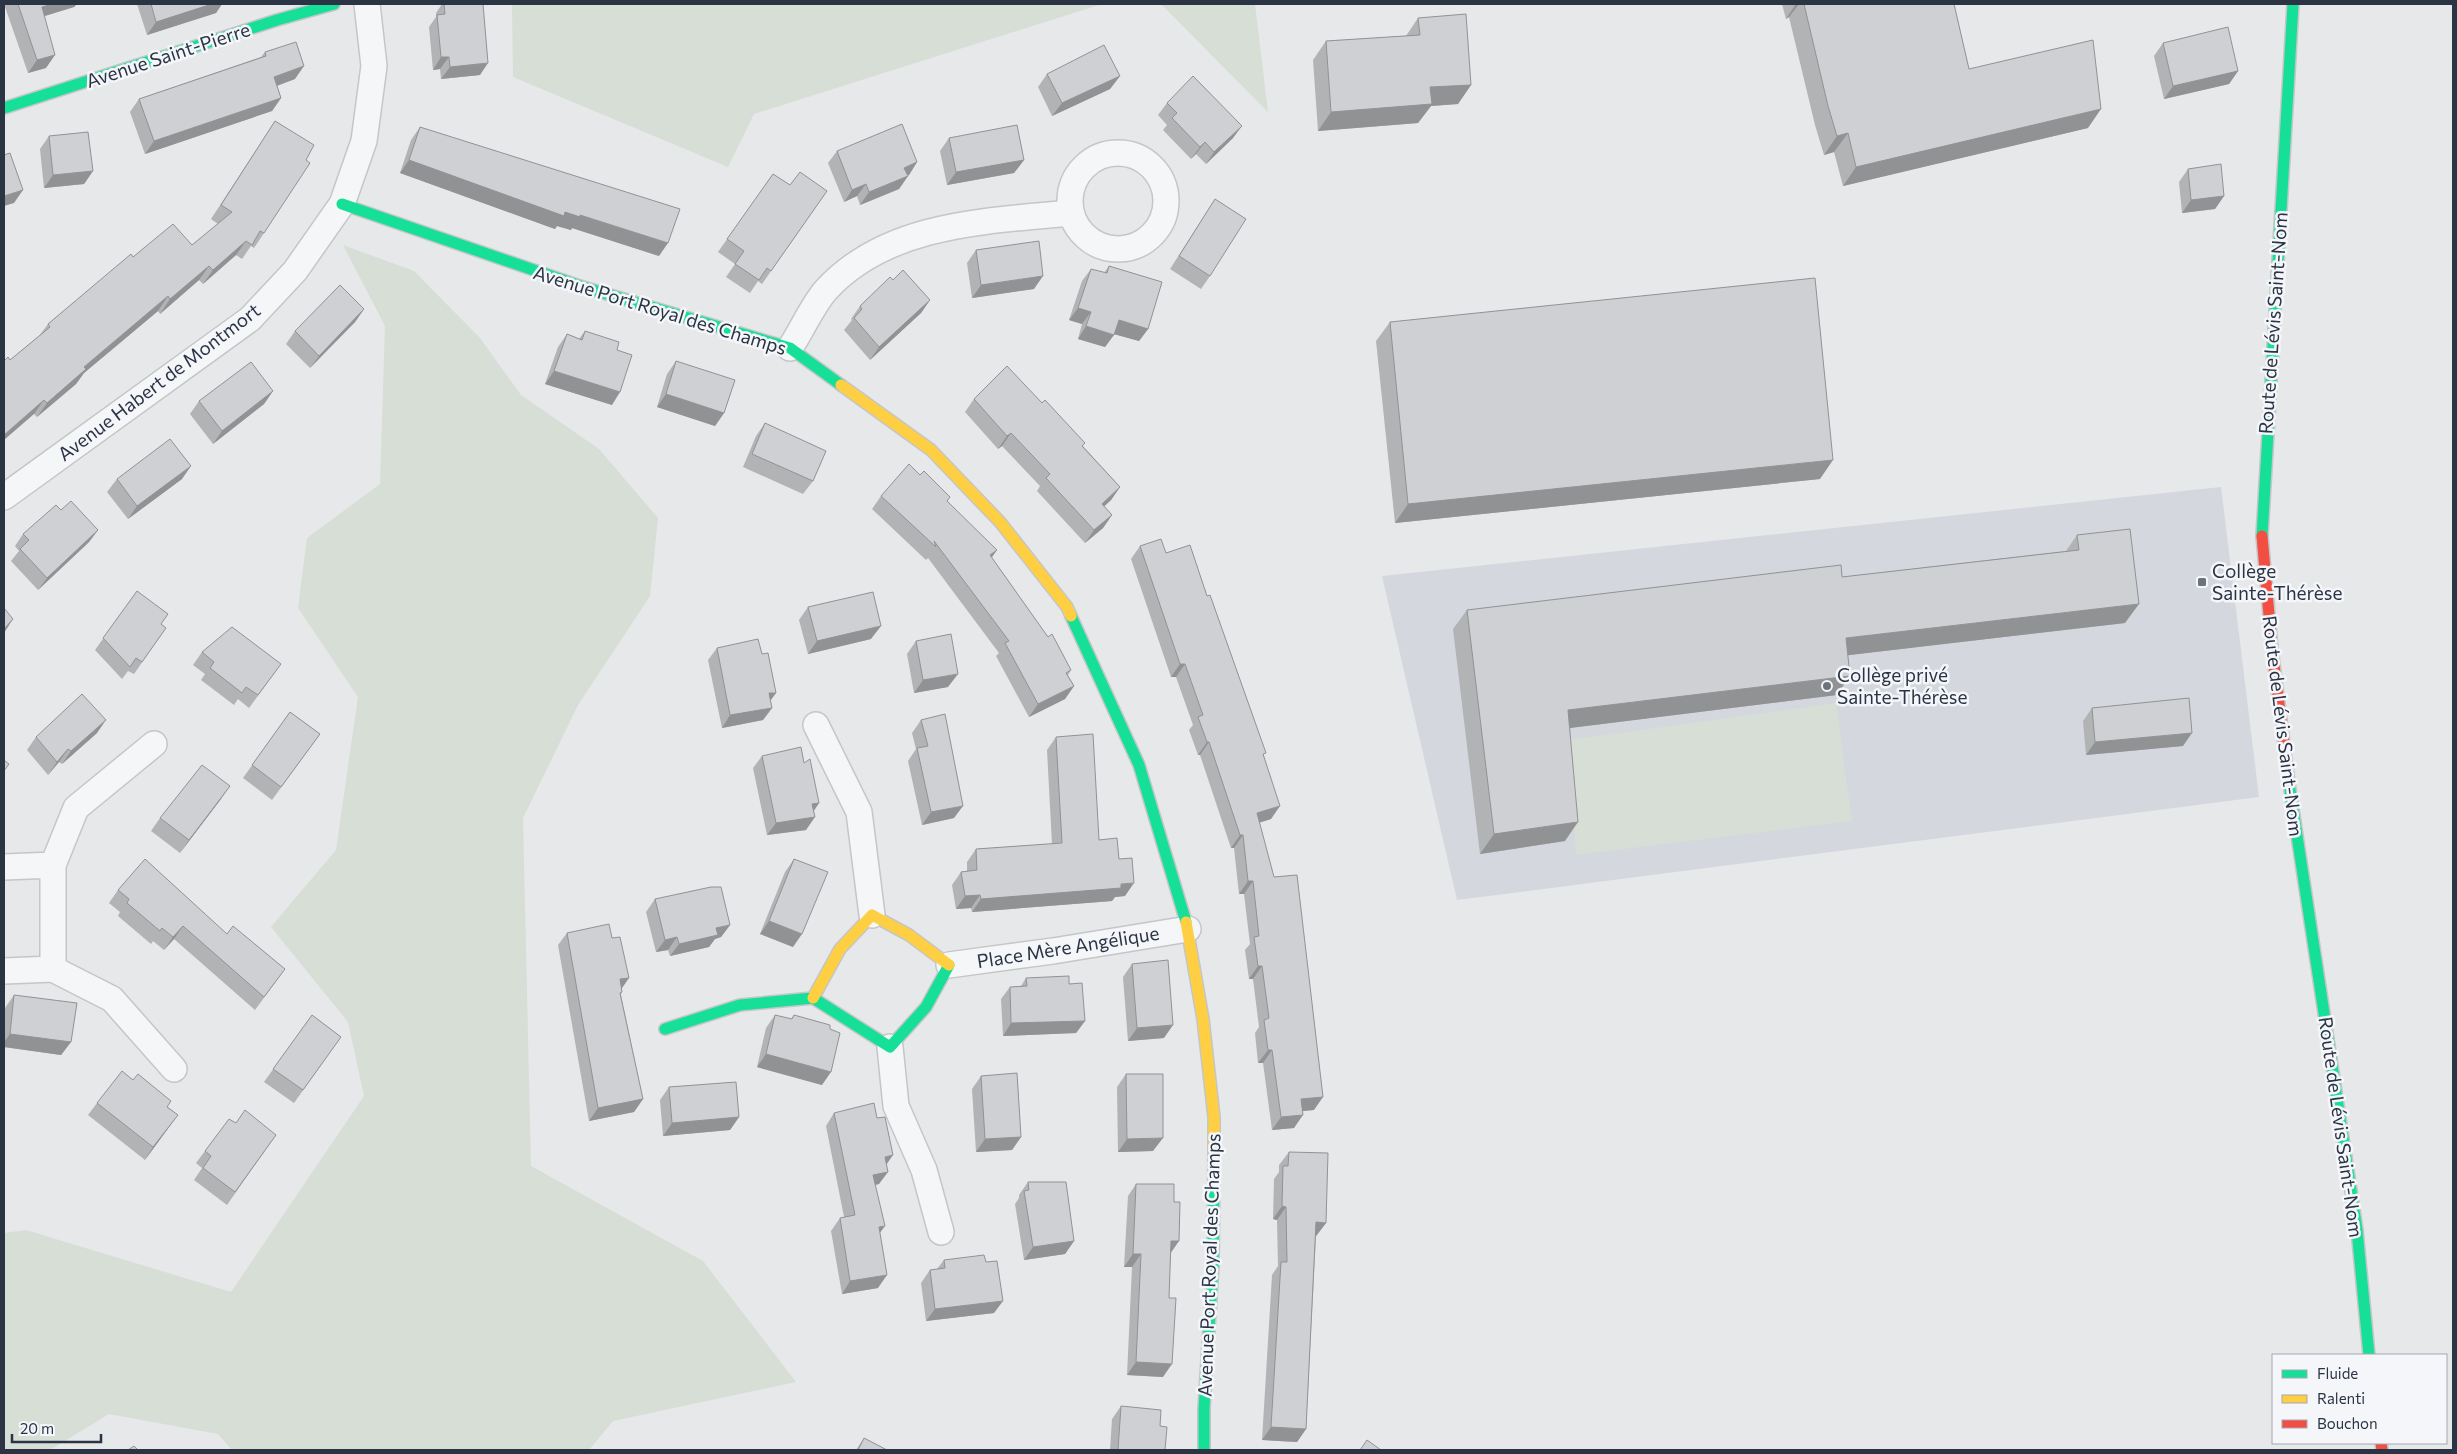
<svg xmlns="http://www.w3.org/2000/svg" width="2457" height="1454" font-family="Commissioner,sans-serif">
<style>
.built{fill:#d4d7dd}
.green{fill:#d6ded6}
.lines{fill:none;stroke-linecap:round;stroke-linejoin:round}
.street-casing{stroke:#c4c6c8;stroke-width:28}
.fast-casing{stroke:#c4c6c8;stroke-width:14}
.slow-casing{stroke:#c4c6c8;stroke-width:14}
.jam-casing{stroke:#c4c6c8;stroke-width:14}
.street{stroke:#f5f6f7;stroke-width:25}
.fast{stroke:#16e098;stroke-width:11}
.slow{stroke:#ffcf43;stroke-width:11}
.jam{stroke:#f24e42;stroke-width:11}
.wall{fill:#b1b3b5}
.shaded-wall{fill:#909294}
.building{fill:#ced0d3;stroke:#909294}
.poi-dot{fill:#6c737f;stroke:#f4f6f9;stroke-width:2}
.labels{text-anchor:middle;stroke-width:5;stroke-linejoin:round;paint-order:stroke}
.street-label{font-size:19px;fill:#2b3445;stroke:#f4f6f9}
.poi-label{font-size:19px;fill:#2b3445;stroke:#f4f6f9;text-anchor:start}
</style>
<rect width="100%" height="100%" fill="#e6e8ea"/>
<!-- built -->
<path class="built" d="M2221 487 2259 797 1457 900 1382 576Z"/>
<!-- green -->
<path class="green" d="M512 4H1102L754 114 728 167 513 77Z
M1161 4H1255L1268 112Z
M343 245 414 271 480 338 521 395 599 449 658 518 650 596 578 705 523 818 531 1166 703 1261 796 1382 613 1421 589 1450H232L218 1434 109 1414 50 1450H4V1233L26 1230 231 1292 364 1096 348 1022 271 927 336 850 358 697 298 608 307 538 380 484 385 326Z
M1836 703 1852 821 1576 855 1568 740Z"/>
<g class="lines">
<!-- street casing -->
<g class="street-casing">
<path id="street" d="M1070 201a48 48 0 1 1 96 0a48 48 0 1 1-96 0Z
M790 348C802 330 812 306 826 290 887 223 987 221 1071 213
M4 497 250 319 295 271 342 204 364 141 374 66 367 4
M816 725 859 812 872 915
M4 867 53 865
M949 965 1053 951 1188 929
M53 969V865L76 808 154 744
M4 971 53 969 112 999 174 1069
M890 1047 896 1106 924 1170 941 1232"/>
</g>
<!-- fast casing -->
<g class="fast-casing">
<path id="fast" d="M4 108 277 20 334 4
M342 204 583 287 790 348 841 385
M2262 536 2293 4
M1071 616 1139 765 1186 922
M2289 783 2357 1230 2369 1355
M665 1029 740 1005 813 998 890 1047 926 1007 949 965
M1204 1450V1409L1213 1265 1214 1151"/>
</g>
<!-- slow casing -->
<g class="slow-casing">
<path id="slow" d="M841 385 931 450 1000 522 1067 607 1071 616
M1186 922 1203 1019 1214 1117V1151
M813 998 840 949 872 915 909 935 949 965"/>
</g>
<!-- jam casing -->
<g class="jam-casing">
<path id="jam" d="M2262 536 2272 649 2289 783
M2381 1443 2382 1450"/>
</g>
<!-- street -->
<use href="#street" class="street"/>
<!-- fast -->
<use href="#fast" class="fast"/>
<!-- slow -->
<use href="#slow" class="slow"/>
<!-- jam -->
<use href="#jam" class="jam"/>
</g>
<!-- wall -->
<path class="wall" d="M4 4H77L74 7 44 16 46 68 28 73Z
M137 4H222L216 13 147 35Z
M442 4H483L480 75 441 79 440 69 433 70 429 27 436 17V13Z
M1782 4H1954L1969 69 2088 128 1843 186 1834 152 1824 155 1815 125 1789 17 1786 19Z
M1418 18 1471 85 1458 104 1431 106 1418 123 1318 131 1313 60 1326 41 1406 36Z
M2163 43 2238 71 2229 84 2164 99 2154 56Z
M265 52 295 79 277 86 281 98 272 111 145 154 130 112 139 99 261 57Z
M1047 74 1120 76 1110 89 1052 116 1038 87Z
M1167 103 1233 138 1206 164 1196 154 1191 159 1163 130 1167 125 1158 115Z
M275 121 264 233 254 248 251 246 242 259 236 255 203 284 199 280 160 314 158 311 84 373 76 384 37 417 34 414 10 360 39 336 48 324 133 257 192 245 218 224 211 219Z
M420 127 659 256 572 228 571 230 557 226 555 229 400 173 411 140Z
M49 136 93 171 84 184 44 188 40 149Z
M949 138 1024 160 1014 173 947 185 940 151Z
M837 151 917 162 909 175H907L908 176 899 189 860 205 857 196 844 202 828 163Z
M2188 169 2224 196 2215 209 2182 213 2179 182Z
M773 174 790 185 827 191 762 284 758 281 750 293 726 277 735 264 718 252Z
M1215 199 1210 276 1201 289 1170 269Z
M976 250 1034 289 972 298 967 263Z
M1109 266 1148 329 1139 341 1114 334 1105 347 1078 339 1082 324 1069 320 1082 281 1091 269 1104 273Z
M893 280 930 300 921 313 870 360 844 330 852 320 851 319 860 306Z
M364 309 355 322 310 368 286 344 295 331Z
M1390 322 1820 479 1395 523 1376 341Z
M585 331 617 350 612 405 545 384 558 347 567 334 579 339Z
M676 361 724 413 715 426 657 407 667 374Z
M273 391 264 404 213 444 190 414 199 401Z
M974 399 1083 446 1120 487 1111 500 1104 506 1112 515 1103 528 1085 543 1037 491 1040 486 1002 446 998 449 965 412Z
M765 423 813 481 803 494 743 467 756 436Z
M117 479H182L128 519 107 492Z
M881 496 947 501 992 558 1071 670 1068 675 1074 686 1065 699 1029 717 996 656 999 653 928 558 926 560 872 509Z
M61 510 98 530 89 542 38 590 11 561 19 551 15 546 23 534Z
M2077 535 2125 623 1848 655 1837 695 1569 728 1565 841 1480 854 1453 629 1467 610 1842 577 2066 551Z
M1140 546 1166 553 1264 756 1271 819 1259 823 1314 1110 1302 1111 1294 1128 1272 1130 1263 1063H1258L1255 1033 1259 1027 1253 979H1249L1245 950 1250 944 1244 894H1239L1234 848H1231L1200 755H1198L1189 730 1193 725 1176 677H1171L1131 559Z
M137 591 161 624 166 628 134 674 128 671 122 679 95 650Z
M808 607 871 639 808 654 799 620Z
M916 641 948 687 914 693 907 654Z
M717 648 762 654 776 693 770 701 772 708 763 720 722 728 708 660Z
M202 652 281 664 249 708 238 699 234 705 201 680 205 674 193 665Z
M2092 708 2183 746 2086 755 2083 721Z
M290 712 320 734 272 800 243 778Z
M921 720 954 818 922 825 908 761 916 749 912 733Z
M97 733 62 764 59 762 48 775 27 750 36 737Z
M1056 737 1099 840 1125 896 1115 897 1112 901 972 912 971 908 956 909 952 885 961 872 967 871V862L976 849 1052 844 1047 750Z
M762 756 804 763 819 803 814 811 806 830 767 835 753 768Z
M221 799 180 853 151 831 160 818Z
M794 859 793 947 760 934 785 872Z
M118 890 227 934 285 969 255 1010 174 939 164 950 153 941 151 944 118 916 120 912 109 903Z
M655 899 730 925 721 937 715 939 709 947 670 956 668 950 656 952 646 912Z
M567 933 622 989 621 995 643 1099 634 1112 589 1121 558 945Z
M1132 964 1164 1038 1128 1041 1123 977Z
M1026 978 1069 984 1085 1021 1076 1033 1003 1036 1001 999 1010 987 1021 986Z
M14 995 71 1042 61 1055 4 1047V1019L5 1008Z
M312 1015 341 1037 294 1103 264 1082Z
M775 1015 791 1019 794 1015 822 1085 757 1067 766 1028Z
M1126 1074 1153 1151 1118 1152 1117 1087Z
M981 1076 1021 1137 1012 1150 976 1152 972 1089Z
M669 1087 739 1117 730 1130 663 1136 660 1100Z
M97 1103 168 1107 178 1115 145 1160 88 1115Z
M834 1113 886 1164 879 1184 875 1185 880 1234 878 1288 842 1294 831 1231 840 1218 844 1217 826 1126Z
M236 1123 276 1135 227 1205 194 1180 202 1168 196 1163 205 1151Z
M1289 1152 1326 1223 1316 1236 1306 1429 1297 1442 1262 1440 1272 1275 1278 1266 1277 1220 1273 1219 1274 1179 1279 1172V1165Z
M1028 1182 1074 1241 1065 1254 1024 1260 1015 1204 1019 1198V1195Z
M1136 1184 1171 1252 1163 1377 1127 1375 1132 1267H1124L1128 1196Z
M944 1260 994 1313 926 1321 921 1283 930 1270 937 1269Z
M1121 1406 1160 1426 1165 1450H1110L1112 1419Z
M864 1438 887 1450H856Z"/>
<!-- shaded-wall -->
<path class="shaded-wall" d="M52 4H77L74 7 32 20 42 7Z
M212 4H222L216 13 147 35 156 22Z
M1796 4H1799L1789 17 1786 19Z
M55 55 46 68 28 73 37 60Z
M441 57H449L440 69 433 70Z
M488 63 480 75 441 79 450 67Z
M304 66 295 79 265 90 274 77Z
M2238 71 2229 84 2164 99 2173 86Z
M1120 76 1110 89 1052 116 1062 103Z
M1471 85 1458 104 1431 106 1418 123 1318 131 1331 112 1430 87Z
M281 98 272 111 145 154 154 141Z
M2101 109 2088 128 1843 186 1856 167Z
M1242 126 1233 138 1206 164 1214 152Z
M1848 133 1834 152 1824 155 1837 136Z
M1205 142 1196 154 1191 159 1200 147Z
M409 160 565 212 580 215 668 243 659 256 572 228 571 230 557 226 555 229 400 173Z
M1024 160 1014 173 947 185 956 172Z
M917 162 909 175 895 180 904 168Z
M93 171 84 184 44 188 53 175Z
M908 176 899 189 860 205 869 192Z
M866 184 857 196 844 202 852 190Z
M23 190 14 203 4 206V196Z
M2224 196 2215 209 2182 213 2191 200Z
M246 241 236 255 203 284 213 270Z
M209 266 199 280 160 314 170 299Z
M1043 276 1034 289 972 298 981 285Z
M168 296 158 311 84 373 76 384 37 417 47 403 84 367Z
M930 300 921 313 870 360 879 347Z
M1078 308 1091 312 1082 324 1069 320Z
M364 309 355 322 310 368 319 356Z
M1119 320 1148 329 1139 341 1110 333Z
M1086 326 1114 335 1105 347 1078 339Z
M554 371 620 392 612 405 545 384Z
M273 391 264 404 213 444 222 431Z
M666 394 724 413 715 426 657 407Z
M44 400 34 414 4 440V435Z
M1011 433 1002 446 998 449 1007 436Z
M1833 460 1820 479 1395 523 1408 504Z
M191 466 182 479 128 519 137 506Z
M1120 487 1111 500 1093 517 1102 504Z
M1112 515 1103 528 1085 543 1094 530Z
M98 530 89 542 38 590 47 578Z
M997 550 988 563 990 555Z
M2139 604 2125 623 1833 657 1846 638Z
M13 619 4 633V629Z
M881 626 871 639 808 654 817 641Z
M1180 664H1185L1176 677H1171Z
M958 674 948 687 914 693 923 680Z
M1850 676 1837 695 1554 730 1568 710Z
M1074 686 1065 699 1029 717 1038 704Z
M769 693H776L767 705Z
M772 708 763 720 722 728 730 715Z
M106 720 97 733 62 764 71 751Z
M2192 733 2183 746 2086 755 2095 742Z
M1207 742H1209L1200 755H1198Z
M68 749 59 762 48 775 57 762Z
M230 786 221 799 180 853 189 840Z
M819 803 810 816 812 804Z
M963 806 954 818 922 825 931 812Z
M1280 806 1271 819 1248 826 1257 813Z
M815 817 806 830 767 835 776 823Z
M1578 822 1565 841 1480 854 1494 834Z
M1240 835H1243L1234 848H1231Z
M1248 881H1253L1244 894H1239Z
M1134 883 1125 896 1115 897 1112 901 972 912 981 899Z
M980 895 971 908 956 909 965 896Z
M769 921 802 934 793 947 760 934Z
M730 925 721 937 715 939 709 947 670 956 679 944 716 928Z
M183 926 174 939 164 950 173 937Z
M677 937 668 950 656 952 665 940Z
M1258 966H1262L1253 979H1249Z
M629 978 620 991V979Z
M1085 1021 1076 1033 1003 1036 1011 1023Z
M1173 1025 1164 1038 1128 1041 1137 1028Z
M10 1034 71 1042 61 1055 4 1047V1042Z
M1268 1050H1272L1263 1063H1258Z
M766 1054 831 1072 822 1085 757 1067Z
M1323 1097 1314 1110 1292 1112 1301 1099Z
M643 1099 634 1112 589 1121 598 1108Z
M178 1115 169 1127 145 1160 153 1147Z
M1303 1115 1294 1128 1272 1130 1281 1117Z
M739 1117 730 1130 663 1136 672 1123Z
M1021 1137 1012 1150 976 1152 985 1139Z
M1163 1138 1153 1151 1118 1152 1127 1139Z
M893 1155 884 1168 885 1157Z
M888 1172 879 1184 864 1187 873 1175Z
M1282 1206 1286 1207 1277 1220 1273 1219Z
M1316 1222 1326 1223 1316 1236 1307 1235Z
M885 1226 876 1238 879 1227Z
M1074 1241 1065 1254 1024 1260 1033 1247Z
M1171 1241H1179L1170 1254Z
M1133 1254H1141L1132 1267H1124Z
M887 1275 878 1288 842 1294 850 1281Z
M1003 1301 994 1313 926 1321 935 1309Z
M1136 1362 1172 1364 1163 1377 1127 1375Z
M1271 1427 1306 1429 1297 1442 1262 1440Z"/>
<!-- building -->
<path class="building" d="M18 4H52L42 7 55 55 37 60Z
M151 4H212L156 22Z
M444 4H483L488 63 450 67 449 57H441L437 15 445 14Z
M1804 4H1954L1969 69 2093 40 2101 109 1856 167 1848 133 1837 136 1828 106Z
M1466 14 1471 85 1430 87 1432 104 1331 112 1326 41 1420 35 1418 18Z
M2228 27 2238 71 2173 86 2163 43Z
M296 42 304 66 274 77 281 98 154 141 139 99 266 56 265 52Z
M1104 45 1120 76 1062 103 1047 74Z
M1193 76 1242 126 1214 152 1205 142 1200 147 1172 118 1177 113 1167 103Z
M275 121 314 145 306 160 310 163 264 233 260 231 252 245 246 241 213 270 209 266 170 299 168 296 84 367 86 369 47 403 44 400 4 435V361L8 357 10 360 50 327 48 324 131 254 133 257 173 224 192 245 232 212 221 205Z
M902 124 917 162 904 168 908 176 869 192 866 184 852 190 837 151Z
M1017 125 1024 160 956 172 949 138Z
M420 127 680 209 668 243 580 215V217L565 212 564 216 409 160Z
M88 132 93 171 53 175 49 136Z
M10 153 23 190 4 196V155Z
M2221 164 2224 196 2191 200 2188 169Z
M800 172 827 191 771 271 767 268 759 280 735 264 744 251 727 239 773 174 790 185Z
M1215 199 1246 219 1210 276 1179 256Z
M1039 241 1043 276 981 285 976 250Z
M1109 266 1162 282 1148 329 1119 320 1114 335 1086 326 1091 312 1078 308 1091 269 1107 273Z
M903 270 930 300 879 347 854 318 862 309 860 306 890 277 893 280Z
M1815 278 1833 460 1408 504 1390 322Z
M340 285 364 309 319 356 295 331Z
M585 331 619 342 617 350 632 355 620 392 554 371 567 334 582 340Z
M676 361 735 380 724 413 666 394Z
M251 362 273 391 222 431 199 401Z
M1007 366 1042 403 1045 400 1085 443 1082 446 1120 487 1102 504 1112 515 1094 530 1046 478 1050 474 1011 433 1007 436 974 399Z
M765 423 826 451 813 481 752 454Z
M170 439 191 466 137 506 117 479Z
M909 464 920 475 924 471 950 497 947 501 997 550 990 555 1048 637 1052 634 1071 670 1066 673 1074 686 1038 704 1005 643 1009 641 934 541 936 547 881 496Z
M71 501 98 530 47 578 20 549 29 540 23 534 56 505 61 510Z
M2130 529 2139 604 1846 638 1850 676 1568 710 1578 822 1494 834 1467 610 1841 565 1842 577 2079 550 2077 535Z
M1161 539 1166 553 1190 545 1207 596 1210 595 1266 753 1263 754 1280 806 1257 813 1274 877 1297 875 1323 1097 1301 1099 1303 1115 1281 1117 1272 1050H1268L1264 1020 1269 1018 1262 966H1258L1254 937 1259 936 1253 881H1248L1243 835H1240L1209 742H1207L1198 717 1203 715 1185 664H1180L1140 546Z
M137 591 168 614 161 624 166 628 142 662 136 658 130 667 103 638Z
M873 592 881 626 817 641 808 607Z
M4 608 13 619 4 629Z
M232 627 281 664 258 695 246 687 242 693 210 668 214 662 202 652Z
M951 634 958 674 923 680 916 641Z
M758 639 762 654 768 653 776 693H769L772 708 730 715 717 648Z
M82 694 106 720 71 751 68 749 57 762 36 737Z
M2189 698 2192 733 2095 742 2092 708Z
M290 712 320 734 281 787 252 765Z
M945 714 963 806 931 812 917 748 928 746 921 720Z
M1093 734 1099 840 1117 838 1119 859 1132 858 1134 883 1121 884V888L981 899 980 895 965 896 961 872 977 870 976 849 1062 843 1056 737Z
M801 747 804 763 810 759 819 803 812 804 815 817 776 823 762 756Z
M4 760 9 764 4 771Z
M202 765 230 786 189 840 160 818Z
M145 859 227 934 233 926 285 969 264 997 183 926 173 937 162 928 160 931 127 903 129 899 118 890Z
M794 859 828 872 802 934 769 921Z
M711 887H721L730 925 716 928 718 935 679 944 677 937 665 940 655 899Z
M609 924 612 938 620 937 629 978 620 979 622 992 620 993 643 1099 598 1108 567 933Z
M1168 960 1173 1025 1137 1028 1132 964Z
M1069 976V984L1082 983 1085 1021 1011 1023 1010 987 1027 986 1026 978Z
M14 995 77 1003 71 1042 10 1034Z
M312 1015 341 1037 303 1090 273 1069Z
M775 1015 792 1019 794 1015 830 1025V1029L840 1033 831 1072 766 1054Z
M122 1071 133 1080 138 1074 171 1101 167 1107 178 1115 153 1147 97 1103Z
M1017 1073 1021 1137 985 1139 981 1076Z
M1126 1074H1163V1138L1127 1139Z
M736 1082 739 1117 672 1123 669 1087Z
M874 1103 877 1118 885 1117 893 1155 885 1157 888 1172 873 1175 885 1226 879 1227 887 1275 850 1281 840 1218 855 1215 834 1113Z
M245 1110 276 1135 235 1192 203 1168 211 1156 205 1151 229 1119 236 1123Z
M1289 1152 1328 1153 1326 1223 1316 1222 1306 1429 1271 1427 1281 1262H1287L1286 1207 1282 1206 1283 1166H1288Z
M1028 1182H1066L1074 1241 1033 1247 1024 1191 1029 1190Z
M1136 1184H1174V1202H1180L1179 1241H1171L1169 1298H1176L1172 1364 1136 1362 1141 1254H1133Z
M984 1255 986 1262 997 1261 1003 1301 935 1309 930 1270 945 1268 944 1260Z
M1121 1406 1161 1410 1160 1426 1167 1427 1165 1450H1118Z
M864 1438 887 1450H858Z
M1367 1440 1381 1450H1360Z
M134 1446 138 1450H128Z"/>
<!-- markers -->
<g class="poi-dot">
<rect x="2197" y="577" width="10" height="10" rx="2.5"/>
<circle cx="1827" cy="686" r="5"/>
</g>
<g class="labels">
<!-- street labels -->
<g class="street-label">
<text transform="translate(168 55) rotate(-18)" y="7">Avenue Saint-Pierre</text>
<text transform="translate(660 310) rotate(17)" y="7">Avenue Port Royal des Champs</text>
<text transform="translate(2273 323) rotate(-86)" y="7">Route de Lévis Saint-Nom</text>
<text transform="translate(159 382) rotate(-37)" y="7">Avenue Habert de Montmort</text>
<text transform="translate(2283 726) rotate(83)" y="7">Route de Lévis Saint-Nom</text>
<text transform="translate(1068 947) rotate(-9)" y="7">Place Mère Angélique</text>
<text transform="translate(2341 1127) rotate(82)" y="7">Route de Lévis Saint-Nom</text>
<text transform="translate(1209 1265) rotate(-88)" y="7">Avenue Port Royal des Champs</text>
</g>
<!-- poi labels -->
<g class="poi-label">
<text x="2212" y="578">Collège<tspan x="2212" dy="22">Sainte-Thérèse</tspan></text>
<text x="1837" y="682">Collège privé<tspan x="1837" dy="22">Sainte-Thérèse</tspan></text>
</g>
</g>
<!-- border -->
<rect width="2457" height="1454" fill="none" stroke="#2b3445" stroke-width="10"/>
<!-- legend -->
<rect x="2272" y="1354" width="175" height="90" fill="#f4f6f9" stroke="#a4a8b1"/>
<rect x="2282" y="1370" width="25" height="8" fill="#16e098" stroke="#a4a8b1"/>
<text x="2317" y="1379" font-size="15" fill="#2b3445">Fluide</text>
<rect x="2282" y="1395" width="25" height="8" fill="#ffcf43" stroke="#a4a8b1"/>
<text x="2317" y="1404" font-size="15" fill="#2b3445">Ralenti</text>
<rect x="2282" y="1420" width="25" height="8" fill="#f24e42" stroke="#a4a8b1"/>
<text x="2317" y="1429" font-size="15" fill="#2b3445">Bouchon</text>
<!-- scale -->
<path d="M12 1434v8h89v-8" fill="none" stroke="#2b3445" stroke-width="2.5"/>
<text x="20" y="1434" font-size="15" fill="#2b3445" stroke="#f4f6f9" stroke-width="4" paint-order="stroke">20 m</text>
</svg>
